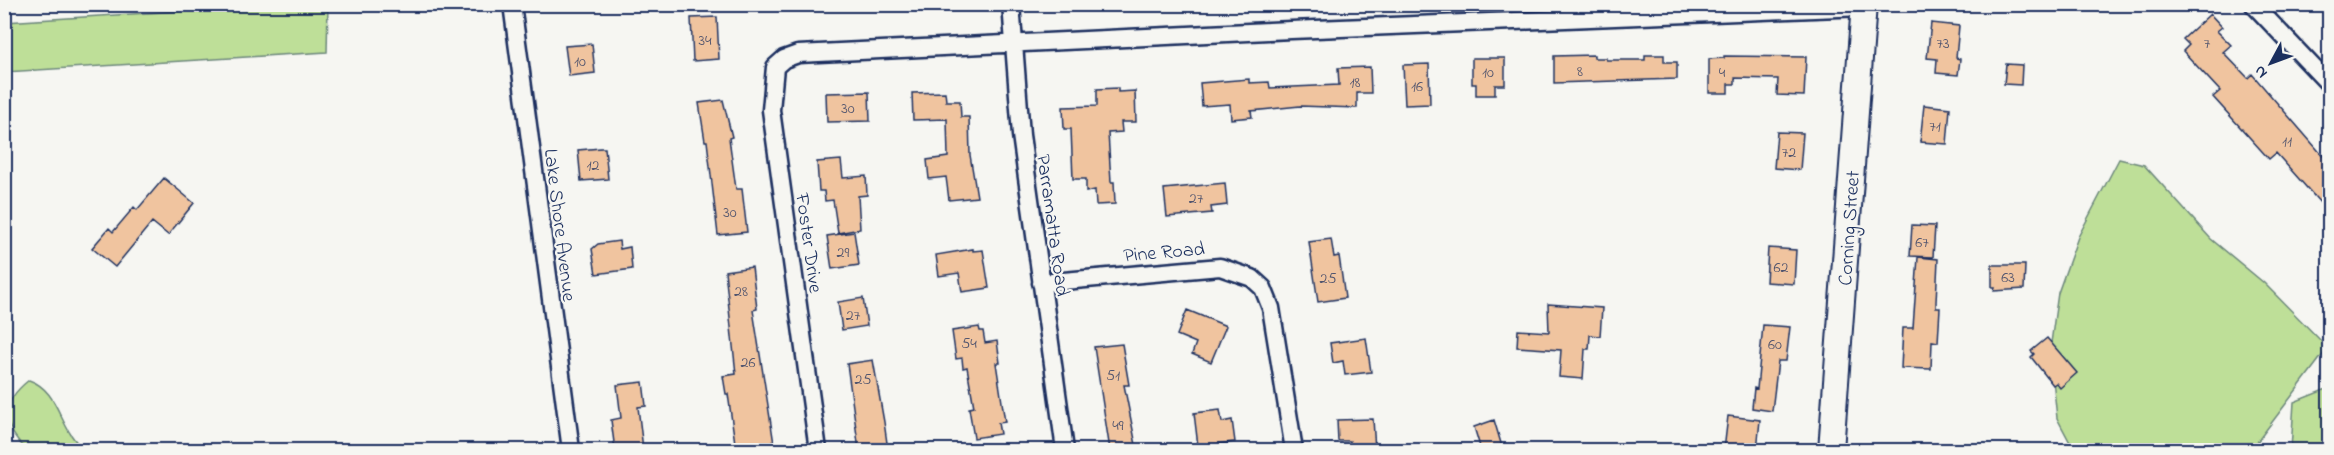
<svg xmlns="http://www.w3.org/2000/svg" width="2334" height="455" font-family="'Indie Flower',sans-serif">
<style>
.green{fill:#bedf98;stroke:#6c877b;stroke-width:1.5}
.building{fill:#f0c49f;stroke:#1b2f5e;stroke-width:1.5}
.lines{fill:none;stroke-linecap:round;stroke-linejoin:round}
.street-casing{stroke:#1b2f5e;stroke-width:21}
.secondary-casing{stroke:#1b2f5e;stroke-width:28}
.street{stroke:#f6f6f2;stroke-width:16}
.secondary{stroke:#f6f6f2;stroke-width:24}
.labels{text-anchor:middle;stroke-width:4.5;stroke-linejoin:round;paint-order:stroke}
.number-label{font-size:16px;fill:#50546e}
.street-label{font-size:20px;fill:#1b2f5e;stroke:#f6f6f2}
</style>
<rect width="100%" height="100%" fill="#f6f6f2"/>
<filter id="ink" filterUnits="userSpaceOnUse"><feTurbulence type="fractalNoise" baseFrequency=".0167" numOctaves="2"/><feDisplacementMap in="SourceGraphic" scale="12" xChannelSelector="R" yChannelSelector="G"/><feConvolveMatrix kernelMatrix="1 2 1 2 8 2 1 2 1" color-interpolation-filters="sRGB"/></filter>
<g filter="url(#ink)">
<!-- green -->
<path class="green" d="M292 4 328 5 327 52 5 72V22Z
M2119 159 2144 165 2211 239 2264 283 2328 348 2251 450H2074L2057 418 2050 350 2058 293 2078 237Z
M29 380C61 391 58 430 85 450H27C0 424 0 403 29 380Z
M2329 388V450H2291L2294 402Z"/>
<!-- building -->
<path class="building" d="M2210 14 2222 27 2217 31 2231 45 2223 52 2248 78 2252 74 2330 164V214L2276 153 2269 159 2213 97 2220 91 2183 51 2189 45 2183 39Z
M717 17 719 59 693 61 691 18Z
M1931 23 1959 26 1956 58 1960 59 1958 75 1936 73 1937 59 1927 58Z
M592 44 595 73 569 76 565 46Z
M1594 55V58H1606V60H1645V55H1664V62H1677V79L1554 83V56Z
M1724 56 1806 57 1804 96 1777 95 1778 79 1735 78V84H1728V93H1709V59L1724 58Z
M1472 58H1505V85H1495V95H1476V84H1472Z
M1429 64 1430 104 1405 105 1403 65Z
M2006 64 2022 65 2021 85 2004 84Z
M1370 67 1371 93H1357V108L1300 106 1251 111 1252 117 1231 119 1230 104 1202 106 1200 83 1249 79V83L1269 82 1270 88 1339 85 1338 68Z
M1118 88V92L1135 91 1136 122H1121L1122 132 1108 133 1111 182H1114L1115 204 1096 205 1095 190 1086 192V179H1073L1071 129H1064L1063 107 1097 106V89Z
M869 92 870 121 827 122 826 93Z
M945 92 946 101H960L961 117H969L970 155 977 197 949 200 946 177 929 179 927 160 948 157 947 119 913 120 912 93Z
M723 100 732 137 729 138 736 189H742L747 232 718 235 707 141H705L699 103Z
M1924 105 1950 108 1947 144 1920 142Z
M1777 132 1803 133 1800 170 1774 168Z
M601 148H605L608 179 581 181 578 150Z
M841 160 843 178 866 176 867 195 858 196 860 229 838 233 833 200 825 201 824 191H819L817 162Z
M164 178 194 203 168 235 152 222 115 267 92 248 109 228 113 232 134 207 137 210Z
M1225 183 1227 205 1211 207 1212 213 1167 217 1164 189Z
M1912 225 1935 226 1933 257 1910 256Z
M854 232 859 265 832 269 827 236Z
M1331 239 1334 257 1339 256 1345 298 1318 302 1309 242Z
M619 241 620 249 630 247 632 269 596 274 592 249 598 244Z
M1768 248 1796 250 1794 284 1766 282Z
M973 249V251L983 250 989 288 962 292 959 273 939 276 936 255Z
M1918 257 1938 259 1936 302V308H1940L1938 342 1932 341 1931 369 1901 368 1903 328H1913Z
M1992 265H2025L2024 289 1994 291 1995 287H1992Z
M752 267 757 309 753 310 775 450H736L728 394H726L723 376 736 374 725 271Z
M863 298 867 326 842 330 838 302Z
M1548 304 1602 308 1600 336 1590 335 1589 349H1585L1583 379 1559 377 1561 350 1517 347 1518 330 1549 332Z
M1187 310 1226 326 1211 362 1192 354 1196 343 1177 335Z
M1763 325 1790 327 1786 361H1778L1772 411 1752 408 1754 388 1757 389Z
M979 327 980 331H983L985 343 997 341 1000 363H996L1005 422 998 423 1000 434 974 438 969 408 974 407 967 367 963 368 962 358 956 359 952 331Z
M1366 338 1371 372 1345 375 1343 361 1333 363 1330 343Z
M2047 338 2077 373 2060 388 2056 383 2053 385 2031 357 2034 354 2031 351Z
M1122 344 1129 385H1124L1137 450H1110L1094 347Z
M873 360 884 422 888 450H859L847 364Z
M643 382 646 406 638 407 643 449 615 450 611 420 621 418 617 385Z
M1220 410 1222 422 1232 420 1235 442 1198 446 1194 413Z
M1728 416 1760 420 1757 450H1724Z
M1373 419 1375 450H1350V441H1338L1337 420Z
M1494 420 1503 450H1481L1474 427Z"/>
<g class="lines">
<!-- street casing -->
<g class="street-casing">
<path id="street" d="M512 4 571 450
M1011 4 1021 135 1065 450
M2253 4 2330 85
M1041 283 1220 267 1252 278 1263 288 1271 308 1294 450
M818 450 771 110 775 67 784 59 798 54 1291 30 1864 7"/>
</g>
<!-- secondary casing -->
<g class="secondary-casing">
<path id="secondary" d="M1831 450 1864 4"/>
</g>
<!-- street -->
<use href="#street" class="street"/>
<!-- secondary -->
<use href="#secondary" class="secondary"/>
</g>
</g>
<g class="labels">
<!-- number labels -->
<g class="number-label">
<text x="705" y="45">34</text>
<text x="1943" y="48">73</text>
<text x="2207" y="48">7</text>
<text x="580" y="66">10</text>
<text x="1580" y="76">8</text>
<text x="1488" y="77">10</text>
<text x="1722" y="77">4</text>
<text x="1355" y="87">18</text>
<text x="1417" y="91">16</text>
<text x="848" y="113">30</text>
<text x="1935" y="131">71</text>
<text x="2287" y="146">11</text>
<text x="1789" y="157">72</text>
<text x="593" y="170">12</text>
<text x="1196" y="203">27</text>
<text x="730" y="217">30</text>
<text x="1922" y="247">67</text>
<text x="843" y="257">29</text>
<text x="1781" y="272">62</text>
<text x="2008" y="282">63</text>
<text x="1328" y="283">25</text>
<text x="741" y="296">28</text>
<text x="853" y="320">27</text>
<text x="969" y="348">54</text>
<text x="1775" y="349">60</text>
<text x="748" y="367">26</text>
<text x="1113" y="380">51</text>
<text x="863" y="384">25</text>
<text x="1118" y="430">49</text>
</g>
<!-- street labels -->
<g class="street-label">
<text transform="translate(561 225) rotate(83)" y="7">Lake Shore Avenue</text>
<text transform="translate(1054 225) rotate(82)" y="7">Parramatta Road</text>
<text transform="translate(1848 228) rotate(-86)" y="7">Corning Street</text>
<text transform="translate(810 243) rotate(82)" y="7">Foster Drive</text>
<text transform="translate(1164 251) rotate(-5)" y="7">Pine Road</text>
</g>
</g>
<!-- margin -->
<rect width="2334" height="455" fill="none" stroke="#f6f6f2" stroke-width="24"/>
<rect x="12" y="12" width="2310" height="431" fill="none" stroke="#1b2f5e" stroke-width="2" filter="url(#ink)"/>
<!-- north arrow -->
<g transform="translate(2271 63) rotate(229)" stroke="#f6f6f2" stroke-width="4.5" paint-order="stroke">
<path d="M0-4.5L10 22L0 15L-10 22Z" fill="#1b2f5e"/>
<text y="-9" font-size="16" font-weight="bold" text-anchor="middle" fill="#1b2f5e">N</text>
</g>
</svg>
